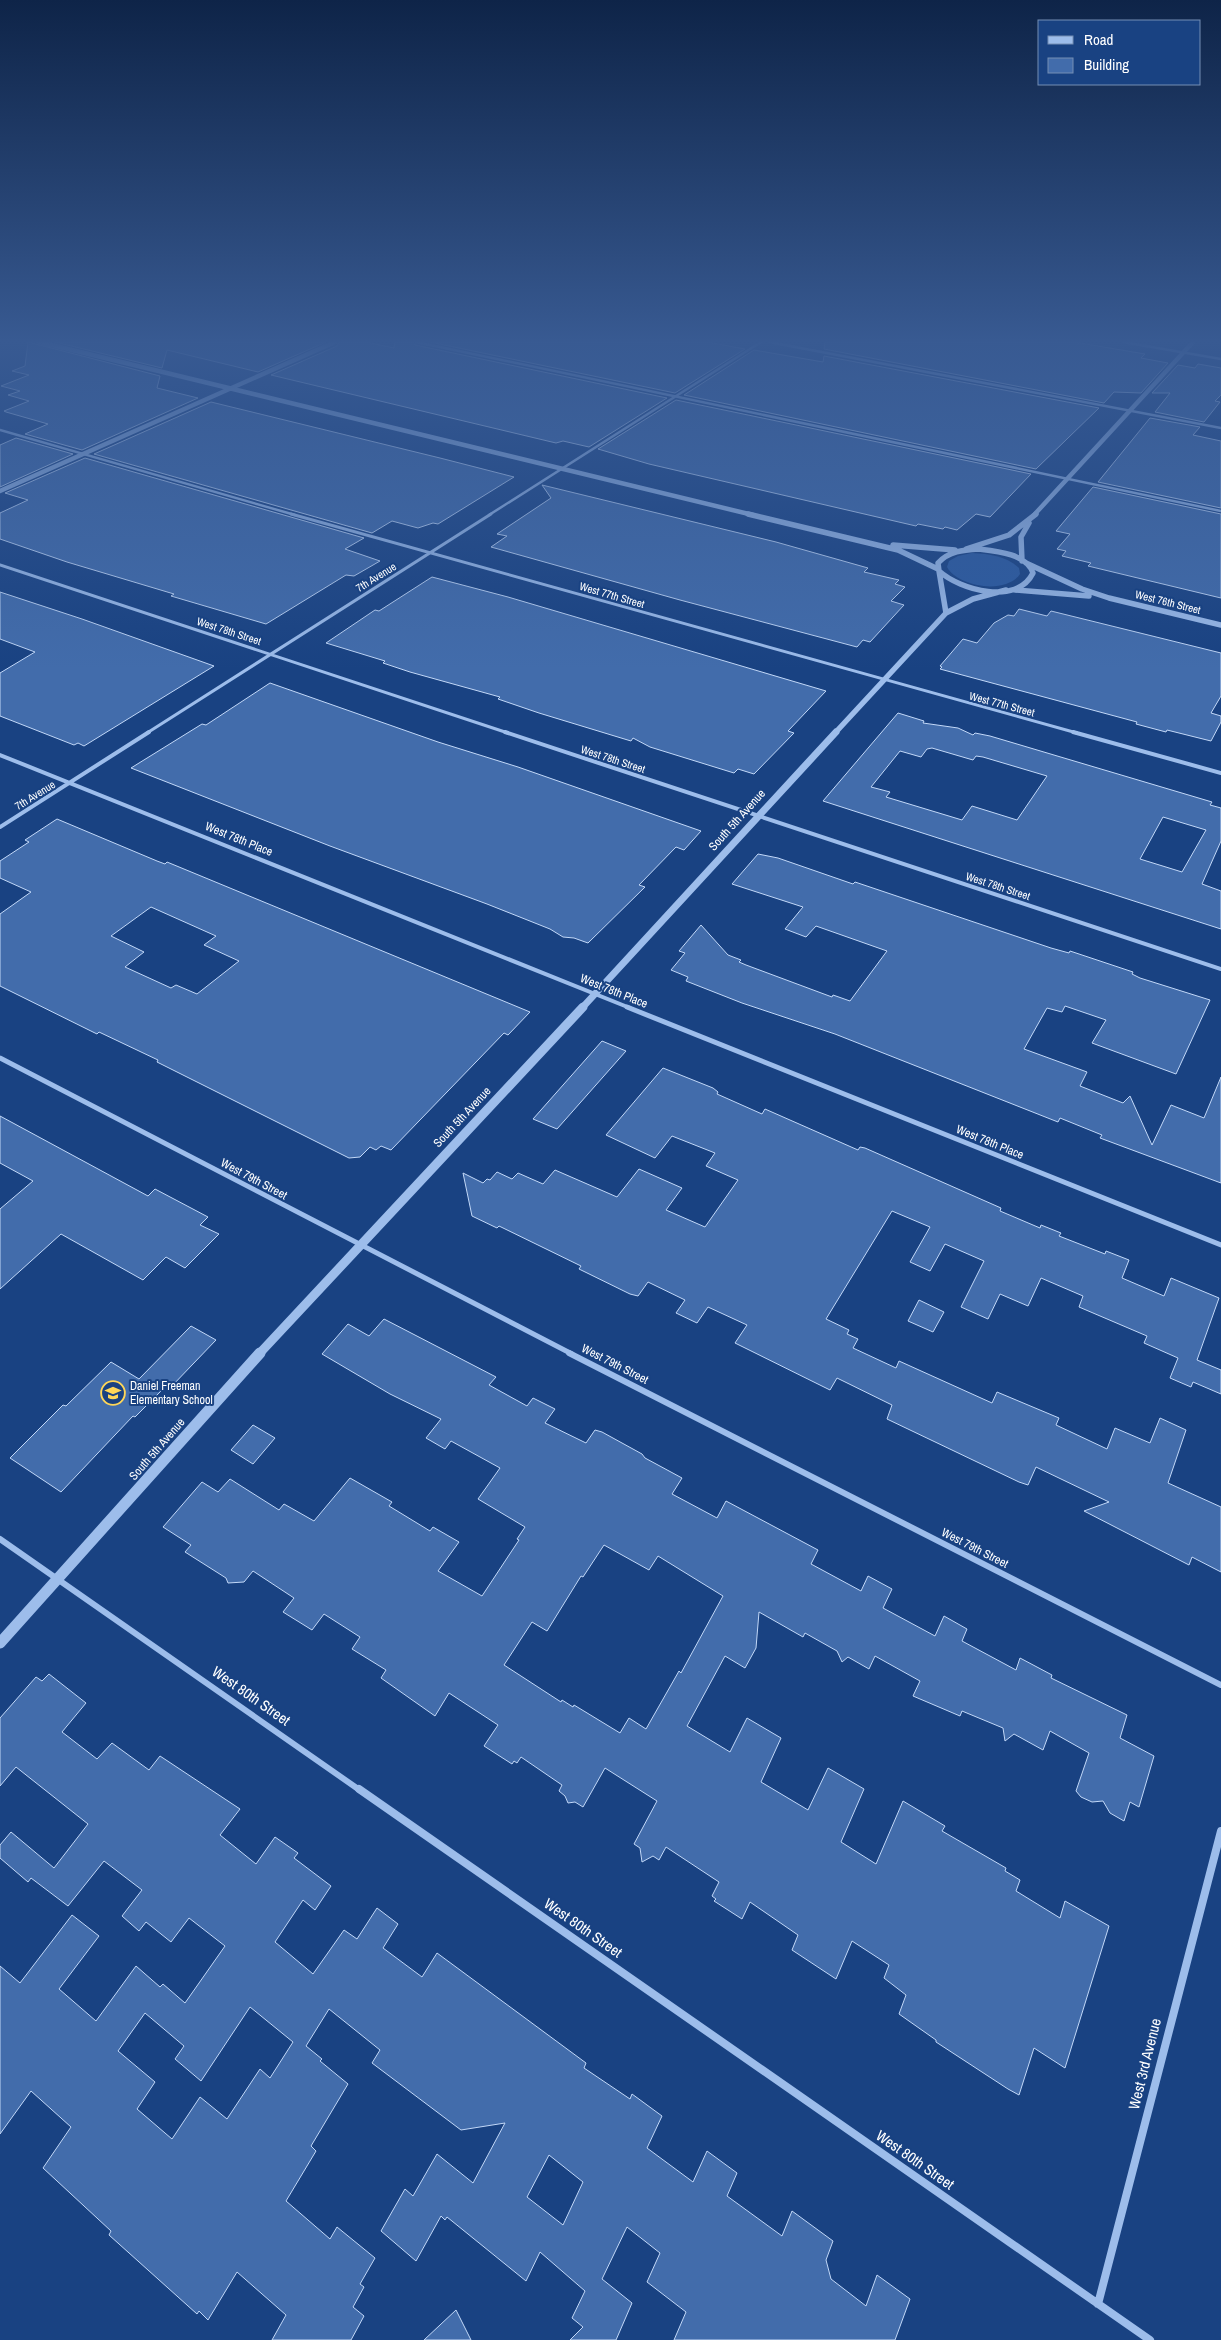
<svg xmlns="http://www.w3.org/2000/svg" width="1221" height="2340" font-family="'Archivo Narrow',sans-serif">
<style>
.green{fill:#2c5ba1}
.building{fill:#426cab;stroke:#c2d8f8;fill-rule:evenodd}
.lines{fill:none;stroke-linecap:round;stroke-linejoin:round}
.minor-far5{stroke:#9dbdeb;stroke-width:2.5}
.minor-far4{stroke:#9dbdeb;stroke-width:3}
.minor-far3{stroke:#9dbdeb;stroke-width:4}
.minor-far2{stroke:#9dbdeb;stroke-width:5}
.minor-far1{stroke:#9dbdeb;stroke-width:6}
.minor{stroke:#9dbdeb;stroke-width:8}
.tertiary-far4{stroke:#9dbdeb;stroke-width:4.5}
.tertiary-far3{stroke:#9dbdeb;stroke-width:5.5}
.tertiary-far2{stroke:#9dbdeb;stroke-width:7}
.tertiary-far1{stroke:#9dbdeb;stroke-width:9}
.tertiary{stroke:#9dbdeb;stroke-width:11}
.labels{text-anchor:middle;stroke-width:4;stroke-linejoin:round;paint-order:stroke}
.far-street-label{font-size:11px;fill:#fff;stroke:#194282}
.street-label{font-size:12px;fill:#fff;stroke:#194282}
.poi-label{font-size:12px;fill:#fff;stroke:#194282;text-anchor:start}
.near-street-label{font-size:15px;fill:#fff;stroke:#194282}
</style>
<rect width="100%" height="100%" fill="#194282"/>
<!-- green -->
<path class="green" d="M972 553C990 554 1006 556 1019 568L1020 574C1006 595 958 587 947 567L949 561 958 556Z"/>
<!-- building -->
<path class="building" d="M28 342 160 376 157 388 198 398 82 450 25 434 48 424 6 412 4 411 29 401 8 395 20 391 1 386 29 375 12 371 25 366Z
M55 342H326L258 372 167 350 162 368Z
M339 342H366L394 348 395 342H413L415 345 667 398 589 447 563 441 556 443 271 375 337 346Z
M430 342H707L745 349 675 393Z
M825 342H1074L1145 354 1141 358 1168 363 1141 393 1114 392 1104 403 824 349Z
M754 350 823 362 824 356 1099 408 1036 469 684 395Z
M1198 364 1221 368V395L1215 401 1220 402 1204 422 1155 412 1170 393H1152L1178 365 1195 368Z
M676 400 1031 474 990 517 976 514 957 530 945 527 943 529 918 524 916 526 649 464 598 449Z
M211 402 440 458 514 477 438 524 433 523 418 528 392 521 372 533 94 454Z
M1150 418 1200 427 1193 435 1221 441V508L1098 482Z
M16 438 73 454 0 487V445Z
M85 458 364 538 345 549 380 561 354 576 346 575 266 624 171 596 174 594 67 562 0 539V513L28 500 5 493Z
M542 485 776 542 868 568 864 572 899 580 895 584 905 587 891 601 904 605 870 642 863 640 857 647 680 600 491 547 507 536 497 534 551 498Z
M1093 487 1221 514V598L1088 566 1091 563 1062 556 1066 551 1057 549 1070 534 1056 531Z
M432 577 508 597 826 691 788 731 794 733 754 774 738 769 734 773 650 747 633 738 631 741 539 713 498 699 500 697 410 672 383 663 385 661 326 643 375 610 379 611Z
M0 592 82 619 214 666 84 746 78 743 74 745 0 716V673L35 652 0 639Z
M1019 609 1047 616 1051 611 1221 653V696L1211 713 1221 716V722L1211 741 1167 730 1166 732 1136 724 1137 722 940 669 942 667 940 666 963 639 977 643 994 623 1008 615 1014 616Z
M270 683 438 742 518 767 701 831 684 850 676 847 639 885 645 887 588 943 574 938 563 937 550 929 487 904 330 846 131 768 202 724 206 725Z
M898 713 924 721 923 723 958 728 973 735 975 733 990 736 1212 802 1210 805 1221 808V841L1202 884 1221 891V929L823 801ZM932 748 973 760 976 756 983 757 1047 776 1017 820 972 806 962 820 886 797 890 792 871 787 900 751 921 757 927 749ZM1163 817 1206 830 1182 872 1140 859Z
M57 819 157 861 165 864 167 862 530 1012 508 1035 504 1033 391 1150 381 1146 376 1150 370 1147 360 1157 349 1158 157 1062 158 1060 99 1032 97 1034 0 986V914L31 892 0 878V861L29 842 25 840ZM151 907 216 936 204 945 239 961 197 994 176 985 171 988 125 967 144 952 111 936Z
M758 854 778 858 853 884 855 882 1051 948 1069 953 1070 951 1133 972 1132 974 1140 978 1210 1000 1176 1074 1092 1043 1106 1020 1065 1006 1062 1012 1047 1008 1024 1049 1087 1072 1080 1086 1123 1103 1130 1096 1152 1145 1171 1105 1204 1118 1221 1077V1183L1100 1138 1102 1135 1060 1118 1058 1122 835 1034 742 1003 686 981 688 977 671 970 685 953 679 951 701 925 728 955 741 960 739 962 746 965 832 997 833 995 850 1001 887 951 816 926 806 937 785 929 803 907 732 884Z
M602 1041 626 1051 557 1129 533 1119Z
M663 1068 713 1088 718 1092 717 1094 762 1114 765 1109 858 1150 860 1147 865 1148 1001 1208 1000 1211 1040 1228 1041 1225 1061 1233 1059 1236 1105 1254 1106 1251 1129 1260 1122 1278 1164 1296 1171 1278 1219 1298 1197 1360 1221 1370V1394L1193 1382 1191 1387 1170 1378 1178 1358 1144 1343 1147 1336 1079 1307 1083 1296 1041 1278 1028 1306 1000 1294 988 1319 961 1307 984 1261 945 1244 930 1271 910 1262 930 1227 892 1211 826 1319 849 1330 847 1334 858 1339 853 1348 896 1368 899 1361 992 1403 997 1392 1059 1418 1056 1425 1107 1449 1115 1428 1150 1443 1160 1418 1186 1430 1168 1483 1221 1507V1572L1192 1557 1189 1565 1084 1511 1109 1502 1036 1467 1028 1485 1019 1482 887 1419 892 1405 837 1378 830 1390 735 1343 747 1325 708 1307 697 1323 676 1313 685 1300 648 1282 638 1296 630 1294 579 1269 581 1266 499 1226 497 1228 472 1216 463 1173 483 1183 487 1179 490 1180 497 1172 512 1179 518 1173 543 1184 555 1170 617 1197 639 1169 682 1188 666 1210 705 1227 738 1180 706 1166 715 1153 672 1136 655 1158 606 1135Z
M0 1116 148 1196 155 1189 208 1217 200 1225 219 1234 185 1268 166 1257 143 1280 61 1234 0 1289V1209L33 1181 0 1163Z
M919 1300 944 1312 933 1332 908 1321Z
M384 1319 496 1377 489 1385 527 1406 533 1398 555 1409 545 1423 586 1443 595 1430 602 1432 642 1454 645 1458 682 1478 672 1494 717 1518 726 1501 818 1550 811 1564 861 1591 868 1576 892 1589 883 1608 935 1636 944 1616 967 1629 962 1641 1016 1670 1020 1658 1052 1675 1051 1678 1127 1715 1120 1738 1154 1756 1139 1807 1130 1802 1124 1821 1110 1813 1103 1801 1092 1802 1081 1797 1076 1791 1089 1753 1050 1731 1043 1750 1014 1734 1005 1741 1003 1728 962 1711 960 1716 913 1696 920 1681 875 1656 869 1669 848 1657 842 1662 837 1651 805 1633 803 1637 759 1612 756 1648 745 1668 725 1656 687 1726 730 1752 747 1718 781 1738 761 1782 808 1810 828 1768 864 1789 841 1842 876 1864 903 1801 945 1826 942 1831 1006 1868 1005 1871 1020 1880 1016 1891 1060 1918 1065 1901 1109 1926 1065 2068 1034 2048 1019 2095 1008 2089 936 2042V2040L899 2014 906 1995 884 1978 889 1965 852 1941 836 1979 792 1950 798 1935 750 1902 742 1919 714 1901 716 1899 712 1896 719 1882 666 1847 659 1860 653 1856 642 1862 640 1848 634 1844 657 1801 605 1768 583 1807 575 1802 568 1803 565 1796 559 1791 562 1785 521 1757 517 1763 514 1761 512 1764 484 1746 498 1725 449 1693 435 1716 381 1678 386 1670 352 1649 360 1637 324 1614 312 1630 283 1612 294 1598 253 1571 244 1582 228 1583 226 1578 185 1552 191 1545 163 1527 202 1482 218 1492 230 1479 279 1510 284 1504 314 1521 350 1478 392 1502 389 1506 430 1531 433 1527 459 1542 438 1571 482 1596 519 1540 517 1539 525 1527 478 1499 500 1468 451 1441 445 1449 426 1438 441 1419 390 1394 322 1354 348 1324 369 1336ZM604 1545 649 1570 658 1556 723 1596 681 1673 679 1671 646 1729 629 1718 620 1733 574 1705 573 1707 562 1700 561 1702 504 1665 532 1622 547 1631 581 1576 583 1577Z
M191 1326 216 1340 170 1388 166 1386 135 1417 133 1416 61 1492 10 1458 63 1405 66 1406 111 1362 139 1379Z
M253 1425 275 1438 253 1464 231 1450Z
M49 1674 86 1703 62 1732 97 1759 112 1743 149 1770 160 1756 240 1809 220 1835 256 1864 275 1837 298 1853 294 1858 331 1886 315 1910 303 1900 275 1942 313 1974 344 1930 357 1939 377 1908 398 1924 383 1948 422 1977 437 1953 586 2063 584 2068 630 2099 632 2094 662 2116 647 2148 693 2182 707 2151 737 2173 727 2196 782 2236 792 2211 833 2241 826 2260 831 2279 866 2306 877 2275 910 2299 895 2340H674L686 2312 647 2282 660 2253 627 2227 602 2279 632 2303 616 2340H570L583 2327 572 2318 585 2291 540 2252 526 2281 447 2217 445 2220 441 2216 416 2261 381 2231 405 2189 413 2196 437 2154 473 2183 505 2123 461 2130 372 2063 380 2050 329 2009 306 2046 322 2059 320 2061 348 2084 311 2146 316 2151 286 2201 330 2239 337 2227 375 2258 360 2284 364 2287 353 2307 364 2316 351 2340H272L286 2315 237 2272 208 2320 199 2311 197 2314 109 2235 111 2231 43 2168 71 2127 31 2091 0 2134V1966L20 1983 72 1915 99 1936 59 1989 96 2021 136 1966 160 1987 163 1984 185 2003 225 1946 189 1918 171 1942 146 1922 139 1931 122 1916 142 1890 104 1861 68 1906 31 1878 28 1882 0 1858V1845L11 1832 54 1868 88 1824 16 1767 0 1786V1718L36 1677 42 1681ZM250 2007 293 2042 270 2078 260 2069 227 2119 200 2097 172 2139 137 2109 155 2082 118 2051 145 2013 184 2046 175 2059 201 2081ZM549 2155 583 2182 563 2225 527 2197Z
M456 2310 471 2340H424Z"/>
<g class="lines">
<!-- minor-far5 -->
<path class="minor-far5" d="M416 342 1221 511
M769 342 1221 428
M1123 342 1221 359
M0 430 295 515
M489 515 761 342"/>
<!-- minor-far4 -->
<path class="minor-far4" d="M291 514 1077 733
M0 565 508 733
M147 733 491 514"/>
<!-- minor-far3 -->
<path class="minor-far3" d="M505 732 1221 969
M1073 732 1221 773
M0 755 630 1008
M0 827 149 732"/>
<!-- minor-far2 -->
<path class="minor-far2" d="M627 1007 1221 1245
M0 1058 572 1354"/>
<!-- minor-far1 -->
<path class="minor-far1" d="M569 1353 1221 1685
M0 1539 361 1791"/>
<!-- minor -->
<path class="minor" d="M359 1789 1150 2340
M1098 2304 1221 1831"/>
<!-- tertiary-far4 -->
<path class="tertiary-far4" d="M39 342 753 515
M0 491 335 342
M1034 515 1193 342"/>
<!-- tertiary-far3 -->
<path class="tertiary-far3" d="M748 514 898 550 938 569
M893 545 955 550
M966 549 1009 535 1036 514
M979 549C996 551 1027 554 1033 573 1017 606 960 590 939 571L938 563C949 551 963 550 979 549Z
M1022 561 1021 537 1029 523
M1026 563 1082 589 1109 598 1221 625
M939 571 946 613
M1015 590 1089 596
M835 733 946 613 973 599 1006 590"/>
<!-- tertiary-far2 -->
<path class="tertiary-far2" d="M582 1008 836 732"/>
<!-- tertiary-far1 -->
<path class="tertiary-far1" d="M259 1354 583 1007"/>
<!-- tertiary -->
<path class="tertiary" d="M0 1643 260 1353"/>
</g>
<!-- sky -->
<linearGradient id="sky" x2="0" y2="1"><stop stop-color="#0e2448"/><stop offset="0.51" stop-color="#385a92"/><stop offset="1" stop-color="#385a92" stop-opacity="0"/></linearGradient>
<rect width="1221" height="669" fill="url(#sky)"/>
<!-- icons -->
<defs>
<g id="school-ring" transform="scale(1.25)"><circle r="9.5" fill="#194282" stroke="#fed658" stroke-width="1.5"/><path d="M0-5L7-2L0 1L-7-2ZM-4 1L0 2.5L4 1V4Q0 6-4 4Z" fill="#fed658"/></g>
</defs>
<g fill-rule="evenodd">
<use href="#school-ring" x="113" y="1393"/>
</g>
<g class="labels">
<!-- far-street labels -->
<g class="far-street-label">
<text transform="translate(376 577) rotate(-32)" y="4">7th Avenue</text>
<text transform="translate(612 595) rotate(16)" y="4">West 77th Street</text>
<text transform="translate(1168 602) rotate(14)" y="4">West 76th Street</text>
<text transform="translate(229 631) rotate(18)" y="4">West 78th Street</text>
<text transform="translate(1002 704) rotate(15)" y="4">West 77th Street</text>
<text transform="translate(613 759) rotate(18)" y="4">West 78th Street</text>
<text transform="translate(35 795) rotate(-32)" y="4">7th Avenue</text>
<text transform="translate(998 886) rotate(18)" y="4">West 78th Street</text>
</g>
<!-- street labels -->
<g class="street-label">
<text transform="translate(737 820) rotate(-48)" y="4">South 5th Avenue</text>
<text transform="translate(239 839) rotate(22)" y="4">West 78th Place</text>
<text transform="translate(614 991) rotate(22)" y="4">West 78th Place</text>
<text transform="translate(462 1117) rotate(-47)" y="4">South 5th Avenue</text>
<text transform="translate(990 1142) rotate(22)" y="4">West 78th Place</text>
<text transform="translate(254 1179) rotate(28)" y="4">West 79th Street</text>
<text transform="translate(615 1364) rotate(27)" y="4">West 79th Street</text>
<text transform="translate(157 1449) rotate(-49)" y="4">South 5th Avenue</text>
<text transform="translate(975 1548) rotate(27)" y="4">West 79th Street</text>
</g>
<!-- poi labels -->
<g class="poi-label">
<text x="130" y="1390">Daniel Freeman<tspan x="130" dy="14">Elementary School</tspan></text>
</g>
<!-- near-street labels -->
<g class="near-street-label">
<text transform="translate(251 1696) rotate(35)" y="5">West 80th Street</text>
<text transform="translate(583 1928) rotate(35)" y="5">West 80th Street</text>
<text transform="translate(1145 2064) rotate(-76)" y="5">West 3rd Avenue</text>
<text transform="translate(915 2160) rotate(35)" y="5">West 80th Street</text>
</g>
</g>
<!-- legend -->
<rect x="1038" y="20" width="162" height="65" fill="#194282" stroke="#758eb4"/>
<rect x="1048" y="36" width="25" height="8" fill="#9dbdeb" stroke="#758eb4"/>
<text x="1084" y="45" font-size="15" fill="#ffffff">Road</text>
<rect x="1048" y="58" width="25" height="15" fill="#426cab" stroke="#758eb4"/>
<text x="1084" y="70" font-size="15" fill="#ffffff">Building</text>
</svg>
